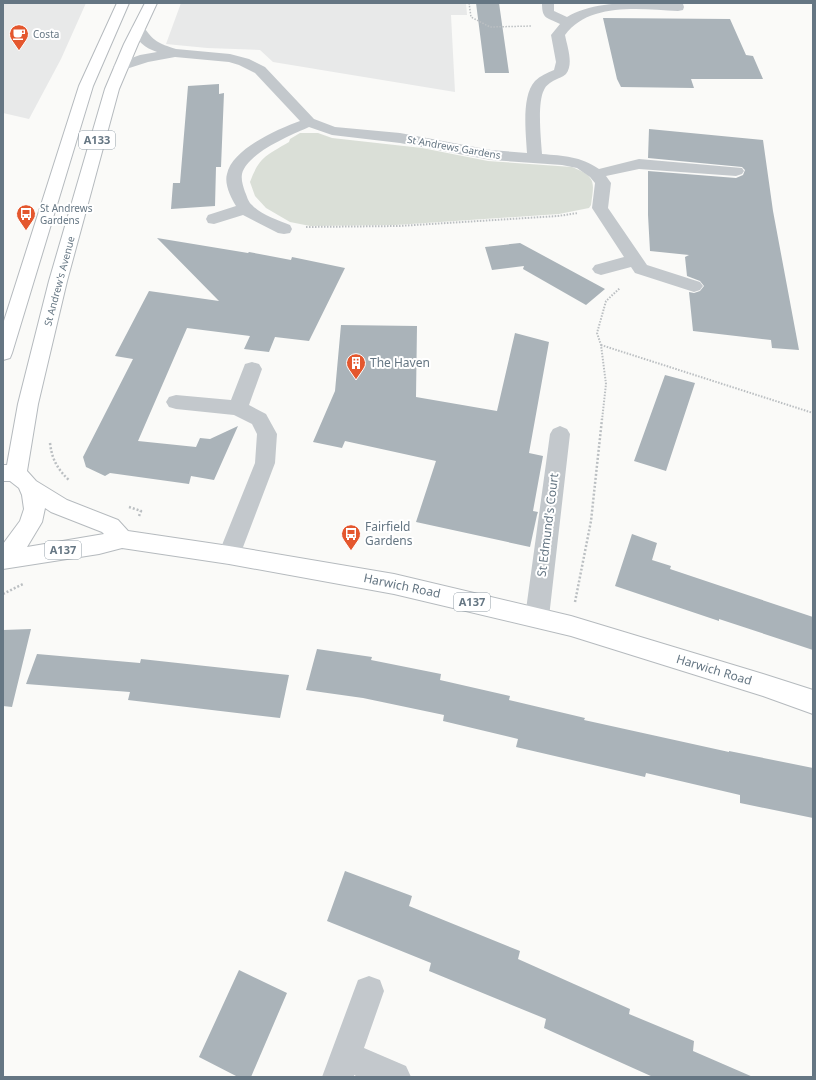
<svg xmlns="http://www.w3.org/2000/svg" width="816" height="1080" font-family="'Noto Sans',sans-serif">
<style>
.built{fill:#e8e9e9}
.green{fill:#dadfd7}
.building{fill:#aab3b9}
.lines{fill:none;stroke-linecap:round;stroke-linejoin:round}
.major-casing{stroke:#b5babe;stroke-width:2}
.path-far2{stroke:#bbbfc2;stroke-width:1.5;stroke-dasharray:1.5 1.5;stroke-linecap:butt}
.path-far1{stroke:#bbbfc2;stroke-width:2;stroke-dasharray:1.5 1.5;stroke-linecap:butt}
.path{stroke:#bbbfc2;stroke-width:2.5;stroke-dasharray:2 2;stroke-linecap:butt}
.minor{fill:#c3c8cc;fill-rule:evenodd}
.major{fill:#fff;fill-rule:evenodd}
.labels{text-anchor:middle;stroke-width:4;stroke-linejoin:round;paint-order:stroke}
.far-poi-label{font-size:10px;fill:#657683;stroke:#fff;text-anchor:start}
.far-street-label{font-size:10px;fill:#657683;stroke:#fff}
.shield{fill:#fff;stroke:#939fa8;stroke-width:1}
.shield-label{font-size:11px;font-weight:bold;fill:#657683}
.poi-label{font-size:12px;fill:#657683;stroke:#fff;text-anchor:start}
.street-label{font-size:12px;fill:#657683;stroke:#fff}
</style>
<rect width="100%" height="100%" fill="#fafaf8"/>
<!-- built -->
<path class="built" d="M3 3H86L61 59 29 119 3 113Z
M181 3H466L467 15H451L455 92 273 62 260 50 207 48 166 44Z"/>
<!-- green -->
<path class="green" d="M300 133H318L332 138 422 148 488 161 572 167C597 177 594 182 591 205L589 208 559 214 396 225 310 226 290 222 266 208 255 196 250 182C259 157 267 155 289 142L290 139Z"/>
<!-- building -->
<path class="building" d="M476 3H499L509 73H485Z
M603 18 730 19 746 55 753 56 763 79H691L694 88 621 87 617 79Z
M219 84V94L224 93 221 167H216L215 206 171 209 173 183H180L188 86Z
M649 129 763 140 773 211 799 350 772 348 771 340 693 331 689 292 694 293 700 291 704 286 700 281 687 276 685 257 689 255 650 251 648 215V171L736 178 743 175 745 170 742 167 648 158Z
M157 238 248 253 249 252 291 260 292 257 345 268 309 341 275 337 269 352 244 349 250 336 187 328 138 441 196 447 200 438 210 439 238 426 214 480 191 476 189 484 110 473 105 476 86 467 83 457 133 359 115 356 149 291 219 301Z
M520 243 557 263 605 289 586 305 523 269 524 266 492 270 485 247Z
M341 325 417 326 416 397 497 411 515 333 549 342 529 453 543 456 533 511 538 512 537 515 530 547 416 522 436 461 345 441 342 448 313 442 335 391Z
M665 375 695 383 666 471 634 461Z
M632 534 657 543 652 560 671 566 670 569 813 617V650L719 619V621L615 586Z
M31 629 12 707 3 706V630Z
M317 649 372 657 371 660 441 674 440 680 510 696 509 700 585 718 584 720 729 752V751L813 768V818L740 803V795L646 773 645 777 516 747 518 739 443 721 444 715 363 698 306 690Z
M37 654 140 663 141 659 289 675 280 718 128 700 130 692 26 684Z
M345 871 412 896 409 906 520 951 518 959 630 1009 629 1014 694 1041 693 1051 753 1077H653L544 1028 546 1019 429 971 431 963 327 921Z
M239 970 287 993 251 1077H238L199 1057Z"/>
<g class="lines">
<!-- major casing -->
<g class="major-casing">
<path id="major" d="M117 3H129L93 86 12 353 10 358 3 360V324L79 86Z
M145 3H157L138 44 119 89 67 281 38 404 27 471 36 481 67 500 118 520 128 531 229 546 394 574 571 616 763 674 813 690V714L763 696 571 636 394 594 229 564 122 548 99 554 3 569V544L20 521 24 509 22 495 19 488 10 481H3V465H7L18 404 49 281 105 89 124 44ZM45 508 51 512 102 532 104 534 27 547 42 522Z"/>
</g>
<!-- path-far2 -->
<path class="path-far2" d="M469 3 471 17 490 27 532 26"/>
<!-- path-far1 -->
<path class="path-far1" d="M306 227 399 226 558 216 578 213
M601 345 813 413
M602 420 606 384 601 345 597 333 606 301 620 288"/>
<!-- path -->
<path class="path" d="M50 443C52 460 58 470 70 481
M129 507 141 511 139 516
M3 594 23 584
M575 602 591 521 602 419"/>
<!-- minor -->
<path class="minor" d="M542 3H554V11L567 17C595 0 645 2 678 3L683 4 684 7 683 10 678 11C641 9 589 2 565 35 567 46 574 64 566 74 563 77 558 78 555 80 551 82 546 85 544 90 537 103 541 139 542 154 564 156 580 156 599 169L639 159 742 168 744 171 742 174 736 176 639 169 606 176 611 183 608 208 647 265 700 282 703 286 700 290 694 292 635 273 631 267 601 275 595 273 592 269 595 265 624 257 592 208 595 183 590 177 577 168 562 165 491 160 400 143 332 135 309 127C291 135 247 153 242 174 241 180 243 186 245 192 247 196 248 202 252 205 261 215 278 220 290 225L292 229 290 233 284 234 278 233 243 215 214 224 208 223 206 219 208 215 236 206C231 198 224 184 227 174 232 149 278 129 300 121L255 73 239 65 229 62 175 57 148 62 120 71 115 70 113 67 115 64 140 55 157 52C145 48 137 41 131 29L133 26H143C154 42 158 43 176 49L230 54 249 59 265 67 314 119 335 127 400 133 491 150 527 153C526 134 521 96 535 81 540 76 547 73 554 70L556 62 551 35 560 24C546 17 542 19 542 3Z
M252 362 259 364 262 369 249 405 266 414 277 434 275 463 240 555 237 562 229 564 221 562 218 555 255 463 257 434 252 424 234 415 176 409 169 407 166 402 169 397 176 395 231 400 245 364Z
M560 426 567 429 570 434 549 617 545 624 537 627 529 624 525 617 550 434 553 429Z
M369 976 380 980 384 991 364 1048 406 1066 411 1077H358L354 1075V1077H322L358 980Z"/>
<!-- major -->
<use href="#major" class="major"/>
</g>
<!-- icons -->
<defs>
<g id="cafe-pin" transform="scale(1)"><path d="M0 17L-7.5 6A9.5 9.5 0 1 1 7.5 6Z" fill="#e4572e" stroke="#fff"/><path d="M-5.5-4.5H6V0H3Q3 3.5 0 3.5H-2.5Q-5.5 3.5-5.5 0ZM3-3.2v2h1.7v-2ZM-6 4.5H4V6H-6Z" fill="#fff"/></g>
<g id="bus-pin" transform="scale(1)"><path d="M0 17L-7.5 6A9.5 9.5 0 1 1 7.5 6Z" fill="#e4572e" stroke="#fff"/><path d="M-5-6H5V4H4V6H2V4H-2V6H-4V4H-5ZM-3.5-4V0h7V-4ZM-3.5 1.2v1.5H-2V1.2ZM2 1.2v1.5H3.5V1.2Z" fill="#fff"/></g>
<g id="building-pin" transform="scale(1)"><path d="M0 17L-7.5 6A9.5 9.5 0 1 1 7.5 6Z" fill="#e4572e" stroke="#fff"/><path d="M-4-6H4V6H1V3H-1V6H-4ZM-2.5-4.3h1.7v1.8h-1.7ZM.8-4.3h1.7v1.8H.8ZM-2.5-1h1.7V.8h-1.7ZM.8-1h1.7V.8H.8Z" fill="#fff"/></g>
</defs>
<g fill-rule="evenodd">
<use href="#cafe-pin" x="19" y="34"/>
<use href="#bus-pin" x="26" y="214"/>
<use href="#building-pin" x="356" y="363"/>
<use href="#bus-pin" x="351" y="534"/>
</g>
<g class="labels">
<!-- far-poi labels -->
<g class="far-poi-label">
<text x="33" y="38">Costa</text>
<text x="40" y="212">St Andrews<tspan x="40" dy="12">Gardens</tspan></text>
</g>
<!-- far-street labels -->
<g class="far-street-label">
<text transform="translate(454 147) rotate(10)" y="4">St Andrews Gardens</text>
<text transform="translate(59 281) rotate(-75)" y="4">St Andrew's Avenue</text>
</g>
<!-- shield labels -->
<g class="shield">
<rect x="79" y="131" width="36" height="18" rx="3"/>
<rect x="45" y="541" width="36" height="18" rx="3"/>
<rect x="454" y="593" width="36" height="18" rx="3"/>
</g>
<g class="shield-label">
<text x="97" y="144">A133</text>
<text x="63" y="554">A137</text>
<text x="472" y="606">A137</text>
</g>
<!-- poi labels -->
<g class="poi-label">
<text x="370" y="367">The Haven</text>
<text x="365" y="531">Fairfield<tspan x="365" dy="14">Gardens</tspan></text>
</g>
<!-- street labels -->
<g class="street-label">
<text transform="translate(548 525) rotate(-83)" y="4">St Edmund's Court</text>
<text transform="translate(402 586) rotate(12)" y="4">Harwich Road</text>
<text transform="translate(714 670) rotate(17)" y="4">Harwich Road</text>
</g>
</g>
<!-- border -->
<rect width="816" height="1080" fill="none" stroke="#657683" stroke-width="8"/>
</svg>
